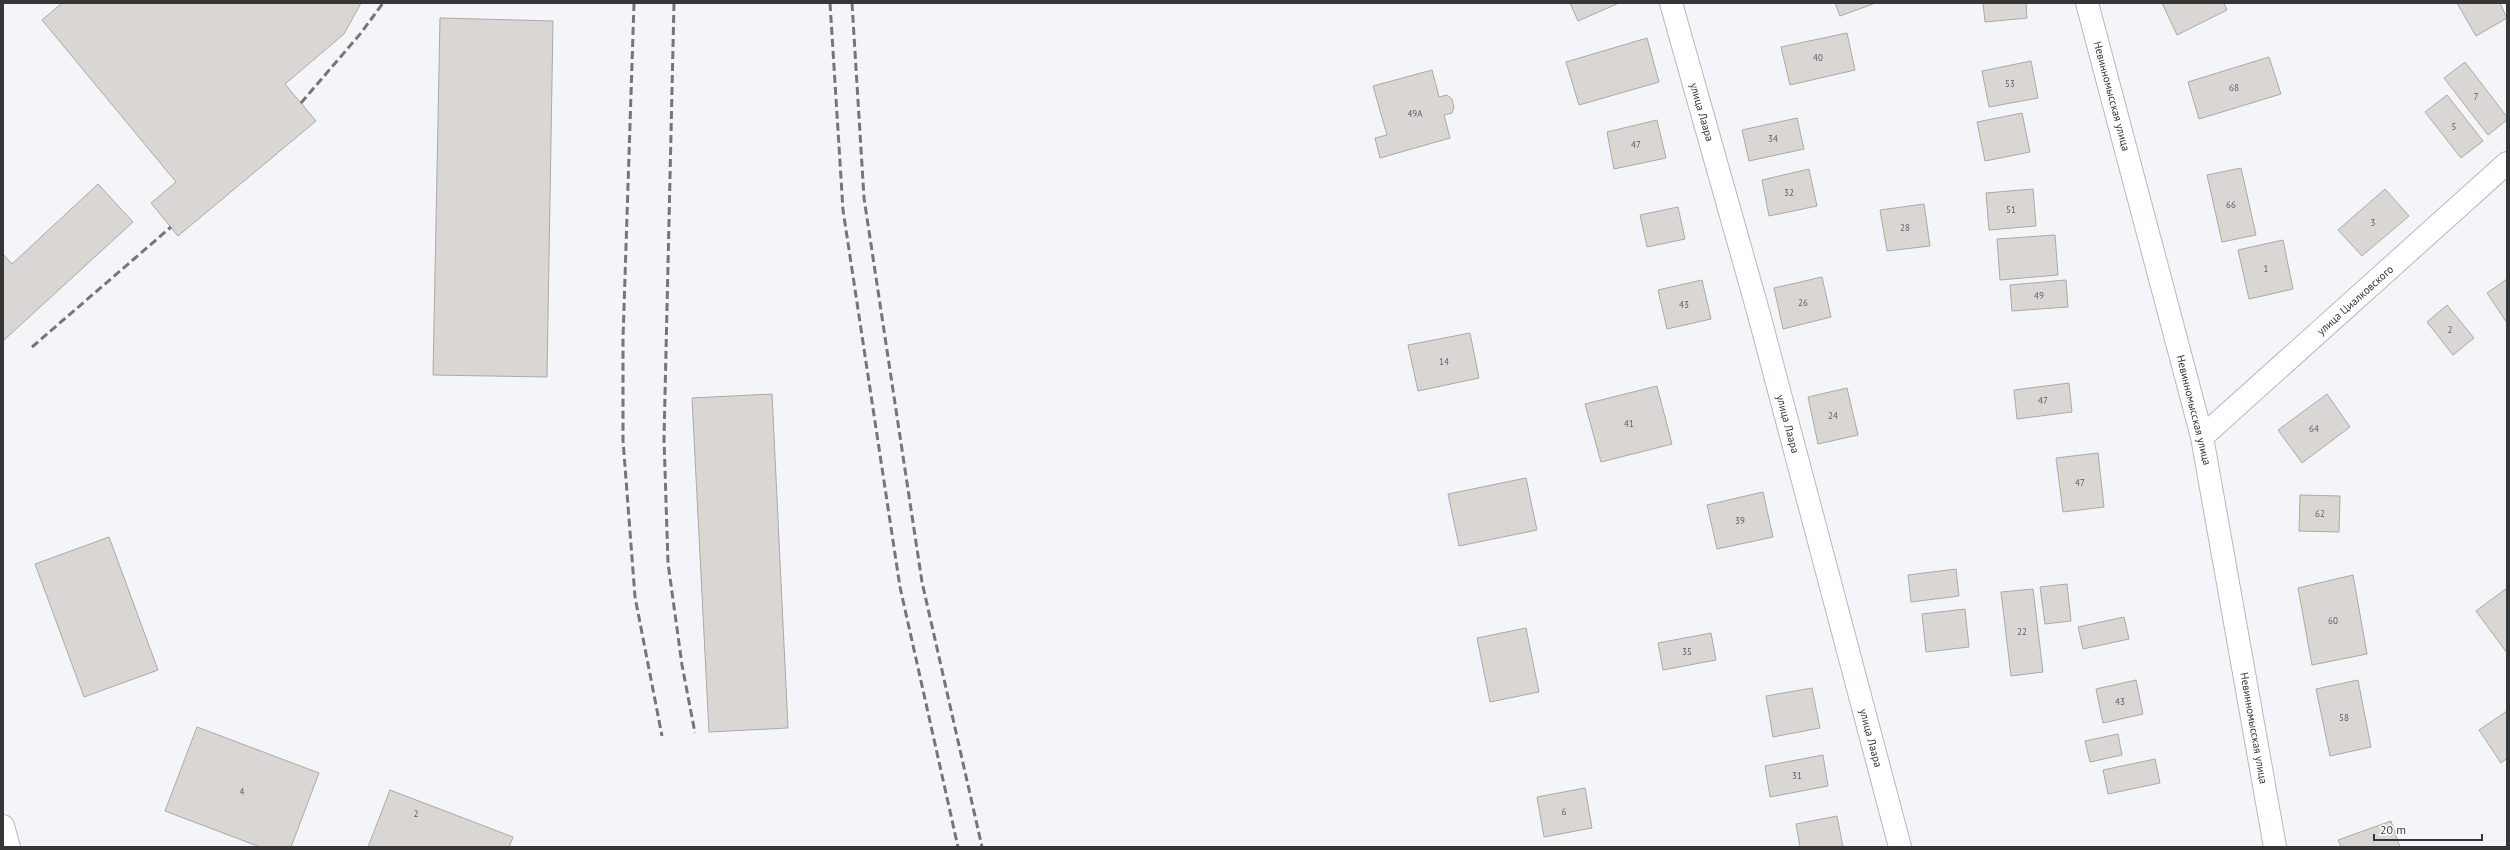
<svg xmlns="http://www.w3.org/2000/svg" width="2510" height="850" font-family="'PT Sans',sans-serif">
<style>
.building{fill:#d9d6d4;stroke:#aca9a7}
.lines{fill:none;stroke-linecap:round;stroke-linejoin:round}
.minor-casing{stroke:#b6b9bb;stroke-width:24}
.major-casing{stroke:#b6b9bb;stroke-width:24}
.minor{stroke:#fff;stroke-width:22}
.major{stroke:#fff;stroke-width:22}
.rail{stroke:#757678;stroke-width:3;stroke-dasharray:8 4;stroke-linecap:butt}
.labels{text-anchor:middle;stroke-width:4;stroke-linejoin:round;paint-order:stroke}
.number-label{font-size:9px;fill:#5e5e5e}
.street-label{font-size:11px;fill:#353637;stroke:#fff}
</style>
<rect width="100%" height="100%" fill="#f3f5f8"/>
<!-- building -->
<path class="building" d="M62 3H361L344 34 285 84 316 121 178 236 151 203 176 182 42 20Z
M1570 3H1619L1578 21Z
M1835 3H1872L1873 4 1840 16Z
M1983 3H2026L2027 18 1985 22Z
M2162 3H2224L2227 10 2177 35Z
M2457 3H2500L2507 18 2476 36Z
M440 18 553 21 547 377 433 375Z
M1847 33 1855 70 1790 85 1781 47Z
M1647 38 1659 82 1579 105 1566 62Z
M2269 57 2281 94 2199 119 2188 82Z
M2031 61 2038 98 1989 107 1982 71Z
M2465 62 2507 117V120L2488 135 2444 78Z
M1432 70 1439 97 1447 95 1452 99 1454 107 1452 113 1444 115 1450 138 1380 158 1375 138 1387 135 1373 86Z
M2447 95 2483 141 2461 158 2425 112Z
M2022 113 2030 152 1985 161 1977 122Z
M1797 118 1804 149 1749 161 1742 130Z
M1657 120 1666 158 1614 169 1607 132Z
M2241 168 2256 235 2222 242 2207 175Z
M1809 169 1817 206 1769 216 1762 180Z
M98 184 133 222 3 341V254L12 264Z
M2033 189 2036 226 1989 230 1986 193Z
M2385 189 2409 216 2362 256 2338 230Z
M1924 204 1930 246 1887 251 1880 210Z
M1678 207 1685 239 1647 247 1640 215Z
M2055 235 2058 275 2000 280 1997 239Z
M2283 240 2293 289 2249 299 2238 250Z
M1822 277 1831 317 1783 329 1774 288Z
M2507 279V323L2487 293Z
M1702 280 1711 319 1667 329 1658 290Z
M2066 280 2068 307 2012 311 2010 285Z
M2447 305 2474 338 2453 355 2427 322Z
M1470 333 1479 378 1418 391 1408 345Z
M2069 383 2072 412 2017 419 2014 390Z
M1657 386 1672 444 1601 462 1585 404Z
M1847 388 1858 435 1818 444 1808 397Z
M772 394 788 728 709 732 692 398Z
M2327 394 2350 427 2302 463 2278 430Z
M2098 453 2104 507 2063 512 2056 458Z
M1526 478 1537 530 1459 546 1448 494Z
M1763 492 1773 537 1717 549 1707 505Z
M2300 495 2340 496 2339 532 2299 531Z
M109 537 158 670 84 697 35 564Z
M1956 569 1959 596 1911 602 1908 575Z
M2353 575 2367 654 2312 665 2298 588Z
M2067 584 2071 621 2045 624 2040 587Z
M2507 588V653L2476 611Z
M2033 589 2043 672 2011 676 2001 592Z
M1965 609 1969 647 1926 652 1922 614Z
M2124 617 2129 639 2083 649 2078 627Z
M1526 628 1539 692 1490 702 1477 638Z
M1711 633 1716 660 1663 670 1658 643Z
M2136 680 2143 714 2103 723 2096 689Z
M2358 680 2371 747 2330 756 2316 689Z
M1812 688 1820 728 1773 737 1766 696Z
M2507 711V758L2501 763 2479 730Z
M197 727 319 773 291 847H260L165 811Z
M2118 734 2122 755 2090 762 2085 741Z
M1823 755 1828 786 1770 797 1765 766Z
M2155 759 2160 783 2108 794 2103 770Z
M1585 788 1592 828 1544 837 1537 797Z
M390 790 513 837 509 847H368Z
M1837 816 1843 847H1800L1796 824Z
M2391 821 2400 847H2341L2338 840Z"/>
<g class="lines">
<!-- minor casing -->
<g class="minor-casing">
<path id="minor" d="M1671 3 1758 311 1900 847
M2087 3 2202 437 2275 847
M2202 437 2507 163"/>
</g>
<!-- major casing -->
<g class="major-casing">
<path id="major" d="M3 826 9 847"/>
</g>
<!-- minor -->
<use href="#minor" class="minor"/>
<!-- major -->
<use href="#major" class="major"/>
<!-- rail -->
<path class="rail" d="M634 3 623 338V440L635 597 662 736
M674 3 664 439 668 563 682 665 695 733
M830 3 843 210 900 587 958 847
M852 3 864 198 922 582 982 847
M301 103 361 33 383 3
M32 347 171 227"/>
</g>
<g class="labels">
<!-- number labels -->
<g class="number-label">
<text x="1818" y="61">40</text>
<text x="2010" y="87">53</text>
<text x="2234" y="91">68</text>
<text x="2476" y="100">7</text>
<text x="1415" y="117">49А</text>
<text x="2454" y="130">5</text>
<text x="1773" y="142">34</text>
<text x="1636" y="148">47</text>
<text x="1789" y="196">32</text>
<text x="2231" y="208">66</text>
<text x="2011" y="213">51</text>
<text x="2373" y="226">3</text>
<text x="1905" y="231">28</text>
<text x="2266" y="272">1</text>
<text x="2039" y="299">49</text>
<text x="1803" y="306">26</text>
<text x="1684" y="308">43</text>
<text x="2450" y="333">2</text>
<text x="1444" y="365">14</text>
<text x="2043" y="404">47</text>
<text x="1833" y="419">24</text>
<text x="1629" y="427">41</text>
<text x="2314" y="432">64</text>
<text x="2080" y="486">47</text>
<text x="2320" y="517">62</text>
<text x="1740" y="524">39</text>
<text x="2333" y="624">60</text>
<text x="2022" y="635">22</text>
<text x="1687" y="655">35</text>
<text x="2120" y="705">43</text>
<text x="2344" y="721">58</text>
<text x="1797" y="779">31</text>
<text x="242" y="795">4</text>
<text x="1564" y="815">6</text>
<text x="416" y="817">2</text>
</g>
<!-- street labels -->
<g class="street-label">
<text transform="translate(2112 96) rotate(75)" y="4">Невинномысская улица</text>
<text transform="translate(1702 112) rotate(74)" y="4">улица Лаара</text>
<text transform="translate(2355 300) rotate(-42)" y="4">улица Циалковского</text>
<text transform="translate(2194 410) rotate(76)" y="4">Невинномысская улица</text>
<text transform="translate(1788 424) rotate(75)" y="4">улица Лаара</text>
<text transform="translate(2254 728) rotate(80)" y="4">Невинномысская улица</text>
<text transform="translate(1871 738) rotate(75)" y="4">улица Лаара</text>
</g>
</g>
<!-- border -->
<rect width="2510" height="850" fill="none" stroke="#353637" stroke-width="8"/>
<!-- scale -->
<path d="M2374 834v6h108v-6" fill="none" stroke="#353637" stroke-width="2"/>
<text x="2380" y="834" font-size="12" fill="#353637" stroke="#ffffff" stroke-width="3" paint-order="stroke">20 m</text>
</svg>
